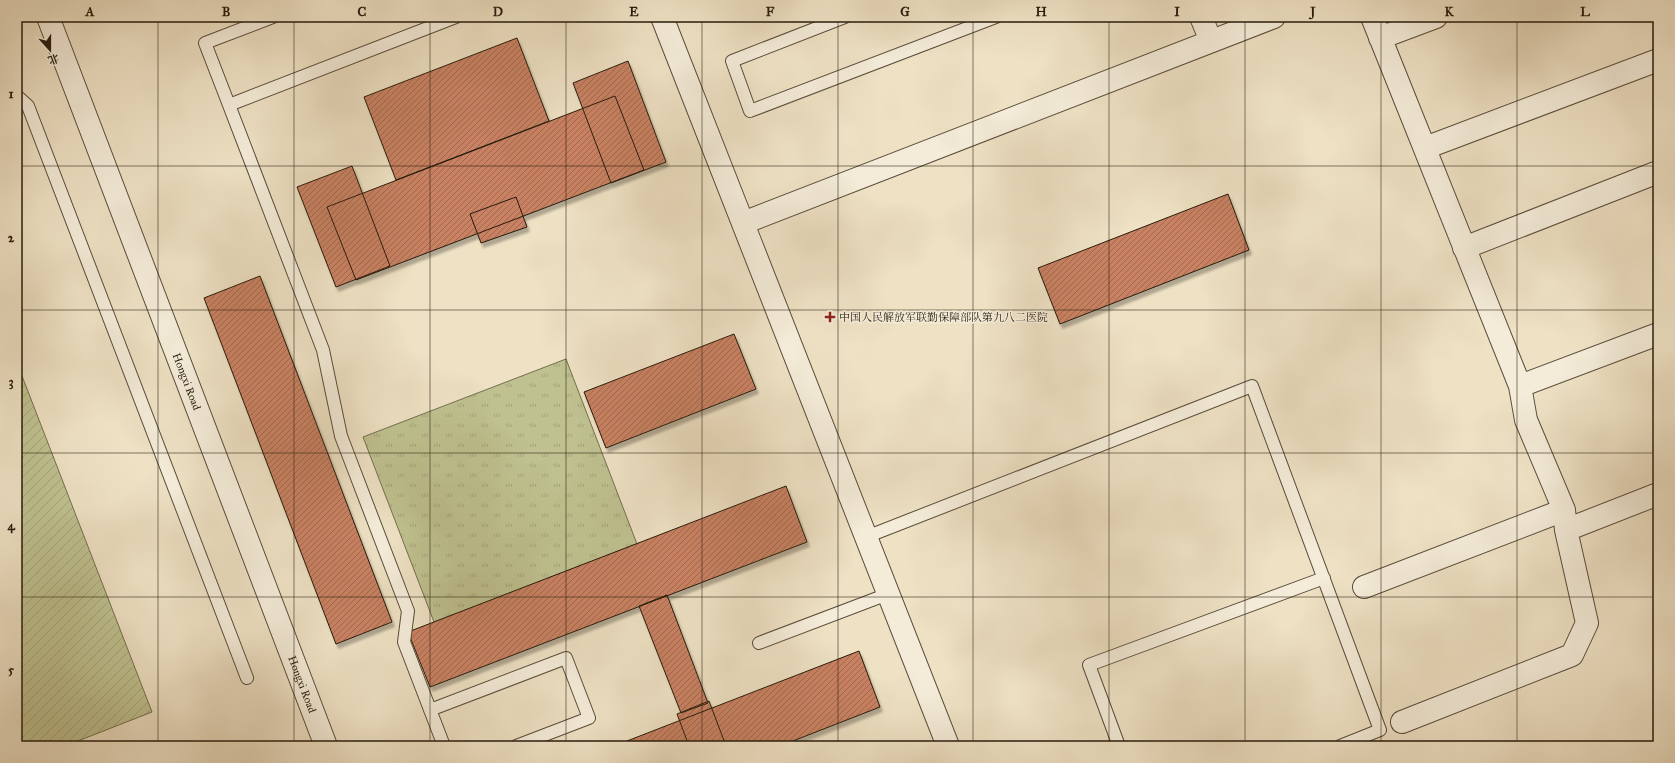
<svg xmlns="http://www.w3.org/2000/svg" width="1675" height="763" font-family="'IM FELL Great Primer','Noto Serif SC',serif">
<style>
.grass{fill:url(#grass-tufts);stroke:#736e4e}
.garden{fill:url(#garden-furrows);stroke:#736e4e}
.building{fill:url(#building-hatch);stroke:#271b0c;filter:url(#shadow)}
.lines{fill:none;stroke-linecap:round;stroke-linejoin:round}
.service-casing{stroke:#594c3a;stroke-width:14}
.minor-casing{stroke:#594c3a;stroke-width:24}
.tertiary-casing{stroke:#594c3a;stroke-width:24}
.service{stroke:#f4ecd9;stroke-width:12}
.minor{stroke:#f4ecd9;stroke-width:22}
.tertiary{stroke:#f4ecd9;stroke-width:22}
.grid{fill:none;stroke:#271b0c;stroke-width:1;stroke-opacity:0.55}
.poi-dot{fill:#8f2418;stroke:#f4ecd9;stroke-width:1.5}
.labels{text-anchor:middle;stroke-width:3;stroke-linejoin:round;paint-order:stroke}
.poi-label{font-size:11px;fill:#271b0c;stroke:#f4ecd9;text-anchor:start}
.street-label{font-size:11px;fill:#271b0c;stroke:#f4ecd9}
.neatline{fill:none;stroke:#271b0c;stroke-width:1.5}
.grid-label{font-size:13px;text-anchor:middle;font-weight:bold;fill:#271b0c}
</style>
<defs>
<pattern id="grass-tufts" width="24" height="20" patternUnits="userSpaceOnUse"><rect width="24" height="20" fill="#bfc190"/><path d="M3 7l-1-3M5 7V3M7 7l1-3M15 17l-1-3M17 17v-4M19 17l1-3" fill="none" stroke="#a4a57b"/></pattern>
<pattern id="garden-furrows" width="10" height="10" patternUnits="userSpaceOnUse"><rect width="10" height="10" fill="#bfc190"/><path d="M-1 1l2-2M0 10L10 0M9 11l2-2" fill="none" stroke="#a4a57b"/></pattern>
<pattern id="building-hatch" width="6" height="6" patternUnits="userSpaceOnUse"><rect width="6" height="6" fill="#c88162"/><path d="M-1 1l2-2M0 6l6-6M5 7l2-2" fill="none" stroke="#a2694f"/></pattern>
<filter id="shadow"><feDropShadow dx="2.5" dy="4.5" stdDeviation="1" flood-color="#0004"/></filter>
</defs>
<rect width="100%" height="100%" fill="#eee1c4"/>
<filter id="stains"><feTurbulence type="fractalNoise" baseFrequency=".005" numOctaves="4"/><feColorMatrix values="0 0 0 0 .2 0 0 0 0 .09 0 0 0 0 .02 0 0 0 .5 -.17"/></filter>
<radialGradient id="worn" r=".72"><stop offset=".6" stop-color="#630" stop-opacity="0"/><stop offset="1" stop-color="#630" stop-opacity=".3"/></radialGradient>
<!-- grass -->
<path class="grass" d="M566 359 637 544 434 622 363 437Z"/>
<!-- garden -->
<path class="garden" d="M17 363 152 712 65 746H17Z"/>
<!-- building -->
<path class="building" d="M517 38 549 121 396 180 364 97Z
M628 61 666 162 611 183 573 83Z
M615 96 644 170 356 280 327 207Z
M352 166 390 266 336 287 297 187Z
M1228 194 1249 250 1060 324 1038 268Z
M516 197 527 227 481 243 470 214Z
M260 276 392 622 336 644 204 298Z
M734 334 756 389 606 448 584 392Z
M786 486 807 542 430 687 408 632Z
M667 595 708 703 681 713 639 606Z
M859 651 880 707 780 746H614Z
M709 701 726 746H689L677 714Z"/>
<g class="lines">
<!-- service casing -->
<g class="service-casing">
<path id="service" d="M273 17 205 43 229 105 456 17
M845 17 732 61 750 111 996 17
M17 96 28 106 247 678
M229 105 323 350 341 436 408 611 404 642 444 746
M866 537 1252 386 1380 730 1340 746
M759 643 888 594
M430 710 566 658 589 718 516 746
M1119 746 1089 665 1324 578"/>
</g>
<!-- minor casing -->
<g class="minor-casing">
<path id="minor" d="M662 17 948 746
M1201 17 1211 41
M1372 17 1520 386
M1380 38 1436 17
M1425 148 1658 60
M743 223 1274 17
M1464 248 1658 172
M1658 334 1520 386 1526 420 1564 510 1566 530 1658 494
M1364 587 1564 510
M1402 722 1572 655 1587 623 1566 530"/>
</g>
<!-- tertiary casing -->
<g class="tertiary-casing">
<g id="tertiary">
<path id="s1" d="M48 17 326 746"/>
</g>
</g>
<!-- service -->
<use href="#service" class="service"/>
<!-- minor -->
<use href="#minor" class="minor"/>
<!-- tertiary -->
<use href="#tertiary" class="tertiary"/>
</g>
<!-- grid -->
<path class="grid" d="M158 17V746M294 17V746M430 17V746M566 17V746M702 17V746M838 17V746M973 17V746M1109 17V746M1245 17V746M1381 17V746M1517 17V746M17 166H1658M17 310H1658M17 453H1658M17 597H1658"/>
<!-- markers -->
<path class="poi-dot" d="M828 311h4v4h4v4h-4v4h-4v-4h-4v-4h4z"/>
<g class="labels">
<!-- poi labels -->
<g class="poi-label">
<text x="839" y="321">中国人民解放军联勤保障部队第九八二医院</text>
</g>
<!-- street labels -->
<g class="street-label">
<text dy="4" stroke="none"><textPath href="#s1" startOffset="390">Hongxi Road</textPath></text>
<text dy="4" stroke="none"><textPath href="#s1" startOffset="714">Hongxi Road</textPath></text>
</g>
</g>
<!-- margin -->
<rect width="1675" height="763" fill="none" stroke="#eee1c4" stroke-width="44"/>
<!-- north arrow -->
<g transform="translate(50 50) rotate(159)" stroke="#f4ecd9" stroke-width="3" paint-order="stroke">
<path d="M0-3L7 15L0 10L-7 15Z" fill="#271b0c"/>
<text y="-6" font-size="11" font-weight="bold" text-anchor="middle" fill="#271b0c">北</text>
</g>
<rect x="22" y="22" width="1631" height="719" class="neatline"/>
<g class="grid-label">
<text x="90" y="16">A</text>
<text x="226" y="16">B</text>
<text x="362" y="16">C</text>
<text x="498" y="16">D</text>
<text x="634" y="16">E</text>
<text x="770" y="16">F</text>
<text x="905" y="16">G</text>
<text x="1041" y="16">H</text>
<text x="1177" y="16">I</text>
<text x="1313" y="16">J</text>
<text x="1449" y="16">K</text>
<text x="1585" y="16">L</text>
<text x="11" y="98">1</text>
<text x="11" y="242">2</text>
<text x="11" y="386">3</text>
<text x="11" y="530">4</text>
<text x="11" y="674">5</text>
</g>
<rect width="100%" height="100%" filter="url(#stains)"/>
<rect width="100%" height="100%" fill="url(#worn)"/>
</svg>
